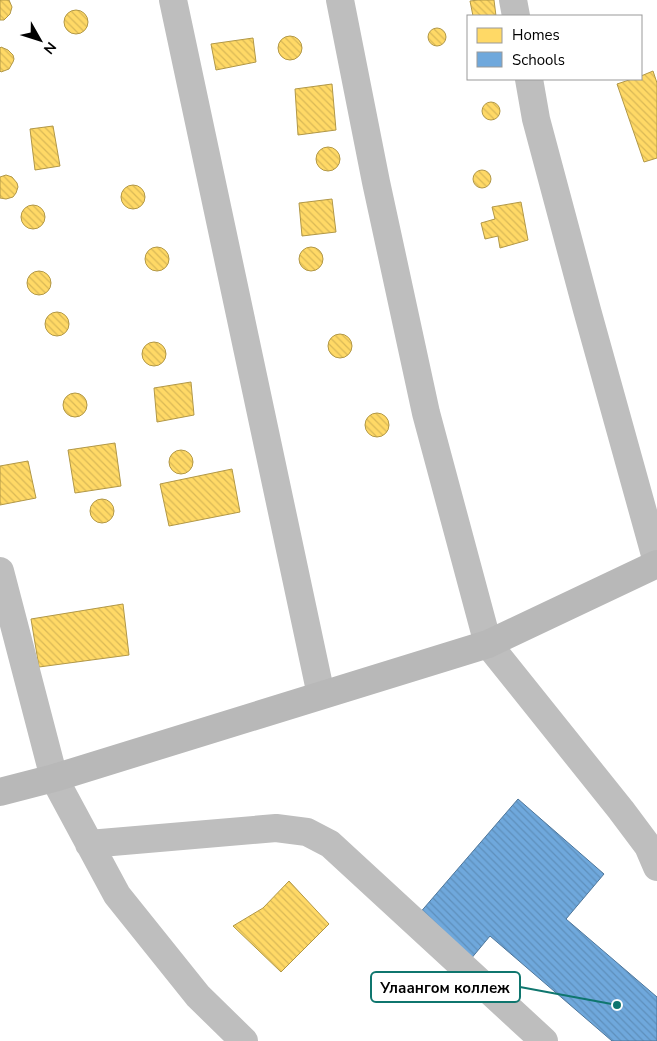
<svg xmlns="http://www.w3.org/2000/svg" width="657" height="1041" font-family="'Nunito Sans',sans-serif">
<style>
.homes{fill:url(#homes-back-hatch);stroke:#b29847}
.schools{fill:url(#schools-back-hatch);stroke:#4e769a}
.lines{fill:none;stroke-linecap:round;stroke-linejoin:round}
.street{stroke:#bebebe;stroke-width:28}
.secondary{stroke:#b8b8b8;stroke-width:28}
.leader{fill:none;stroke:#0f766e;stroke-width:2}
.callout-dot{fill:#0f766e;stroke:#fff;stroke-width:2}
.callout{fill:#fff;stroke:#0f766e;stroke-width:2}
.callout-label{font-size:15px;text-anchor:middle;font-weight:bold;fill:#000}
</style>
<defs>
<pattern id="homes-back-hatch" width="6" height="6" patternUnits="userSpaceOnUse" patternTransform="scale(1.25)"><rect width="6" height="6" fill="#ffd966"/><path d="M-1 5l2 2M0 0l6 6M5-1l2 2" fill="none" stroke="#d9b857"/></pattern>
<pattern id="schools-back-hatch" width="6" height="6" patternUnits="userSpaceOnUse" patternTransform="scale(1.25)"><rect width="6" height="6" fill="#6fa8dc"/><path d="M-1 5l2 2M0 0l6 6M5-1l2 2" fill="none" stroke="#5e8fbb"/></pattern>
</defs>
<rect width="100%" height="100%" fill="#fff"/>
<!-- homes -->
<path class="homes" d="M0 0H9L12 7 10 14 4 20H0Z
M478 0H494L496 16H473L470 1Z
M64 22a12 12 0 1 1 24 0a12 12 0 1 1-24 0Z
M428 37a9 9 0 1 1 18 0a9 9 0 1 1-18 0Z
M278 48a12 12 0 1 1 24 0a12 12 0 1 1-24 0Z
M253 38 256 62 216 70 211 44Z
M1 47 8 50 13 55 14 59 13 62 9 69 1 72 0 71V48Z
M653 71 657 83V158L644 162 617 84 632 79H641V76Z
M332 84 336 130 298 135 295 89Z
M482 111a9 9 0 1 1 18 0a9 9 0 1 1-18 0Z
M53 126 60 166 35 170 30 129Z
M316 159a12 12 0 1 1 24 0a12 12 0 1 1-24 0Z
M473 179a9 9 0 1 1 18 0a9 9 0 1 1-18 0Z
M6 175 12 177 17 183 18 187 16 193 13 197 6 199 0 198V177Z
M121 197a12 12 0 1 1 24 0a12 12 0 1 1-24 0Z
M332 199 336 232 302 236 299 203Z
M521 202 528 240 500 248 498 236 485 239 481 223 495 219 492 207Z
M21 217a12 12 0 1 1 24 0a12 12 0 1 1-24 0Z
M299 259a12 12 0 1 1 24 0a12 12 0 1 1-24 0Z
M145 259a12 12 0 1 1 24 0a12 12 0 1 1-24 0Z
M27 283a12 12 0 1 1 24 0a12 12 0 1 1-24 0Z
M45 324a12 12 0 1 1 24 0a12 12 0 1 1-24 0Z
M328 346a12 12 0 1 1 24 0a12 12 0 1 1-24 0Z
M142 354a12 12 0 1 1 24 0a12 12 0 1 1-24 0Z
M191 382 194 415 157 422 154 388Z
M63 405a12 12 0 1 1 24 0a12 12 0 1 1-24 0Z
M365 425a12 12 0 1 1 24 0a12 12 0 1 1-24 0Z
M115 443 121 486 75 493 68 450Z
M169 462a12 12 0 1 1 24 0a12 12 0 1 1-24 0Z
M28 461 36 498 0 505V466Z
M232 469 240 512 169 526 160 484Z
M90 511a12 12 0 1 1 24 0a12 12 0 1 1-24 0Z
M123 604 129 655 39 667 31 619Z
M289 881 329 924 281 972 233 926 263 908Z"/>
<!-- schools -->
<path class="schools" d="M518 799 604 874 566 919 657 997V1041H612L490 936 470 960 418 915Z"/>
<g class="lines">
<!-- street -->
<path class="street" d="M173 0 321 695
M340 0 376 182 426 413 488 644 621 810 648 846 657 867
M513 0 516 16
M529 79 536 119 587 310 657 562
M0 571 54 778 117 895 198 996 244 1041
M89 844 276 828 307 832 330 844 544 1041"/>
<!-- secondary -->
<path class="secondary" d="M0 792 54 778 488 644 657 564"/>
</g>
<!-- callouts -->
<path class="leader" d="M617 1005L520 987"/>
<circle class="callout-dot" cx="617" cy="1005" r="5"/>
<rect class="callout" x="371" y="972" width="149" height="30" rx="5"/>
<g class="callout-label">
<text x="445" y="993">Улаангом коллеж</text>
</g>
<!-- legend -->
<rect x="467" y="15" width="175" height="65" fill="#ffffff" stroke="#999999"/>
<rect x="477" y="28" width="25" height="15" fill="#ffd966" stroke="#999999"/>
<text x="512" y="40" font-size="15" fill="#000000">Homes</text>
<rect x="477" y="52" width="25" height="15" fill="#6fa8dc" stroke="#999999"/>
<text x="512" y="65" font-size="15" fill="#000000">Schools</text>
<!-- north arrow -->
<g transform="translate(40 40) rotate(129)" stroke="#ffffff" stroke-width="4" paint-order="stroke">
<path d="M0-4L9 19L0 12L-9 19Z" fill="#000000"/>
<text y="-8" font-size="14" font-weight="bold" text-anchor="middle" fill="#000000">N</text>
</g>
</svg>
